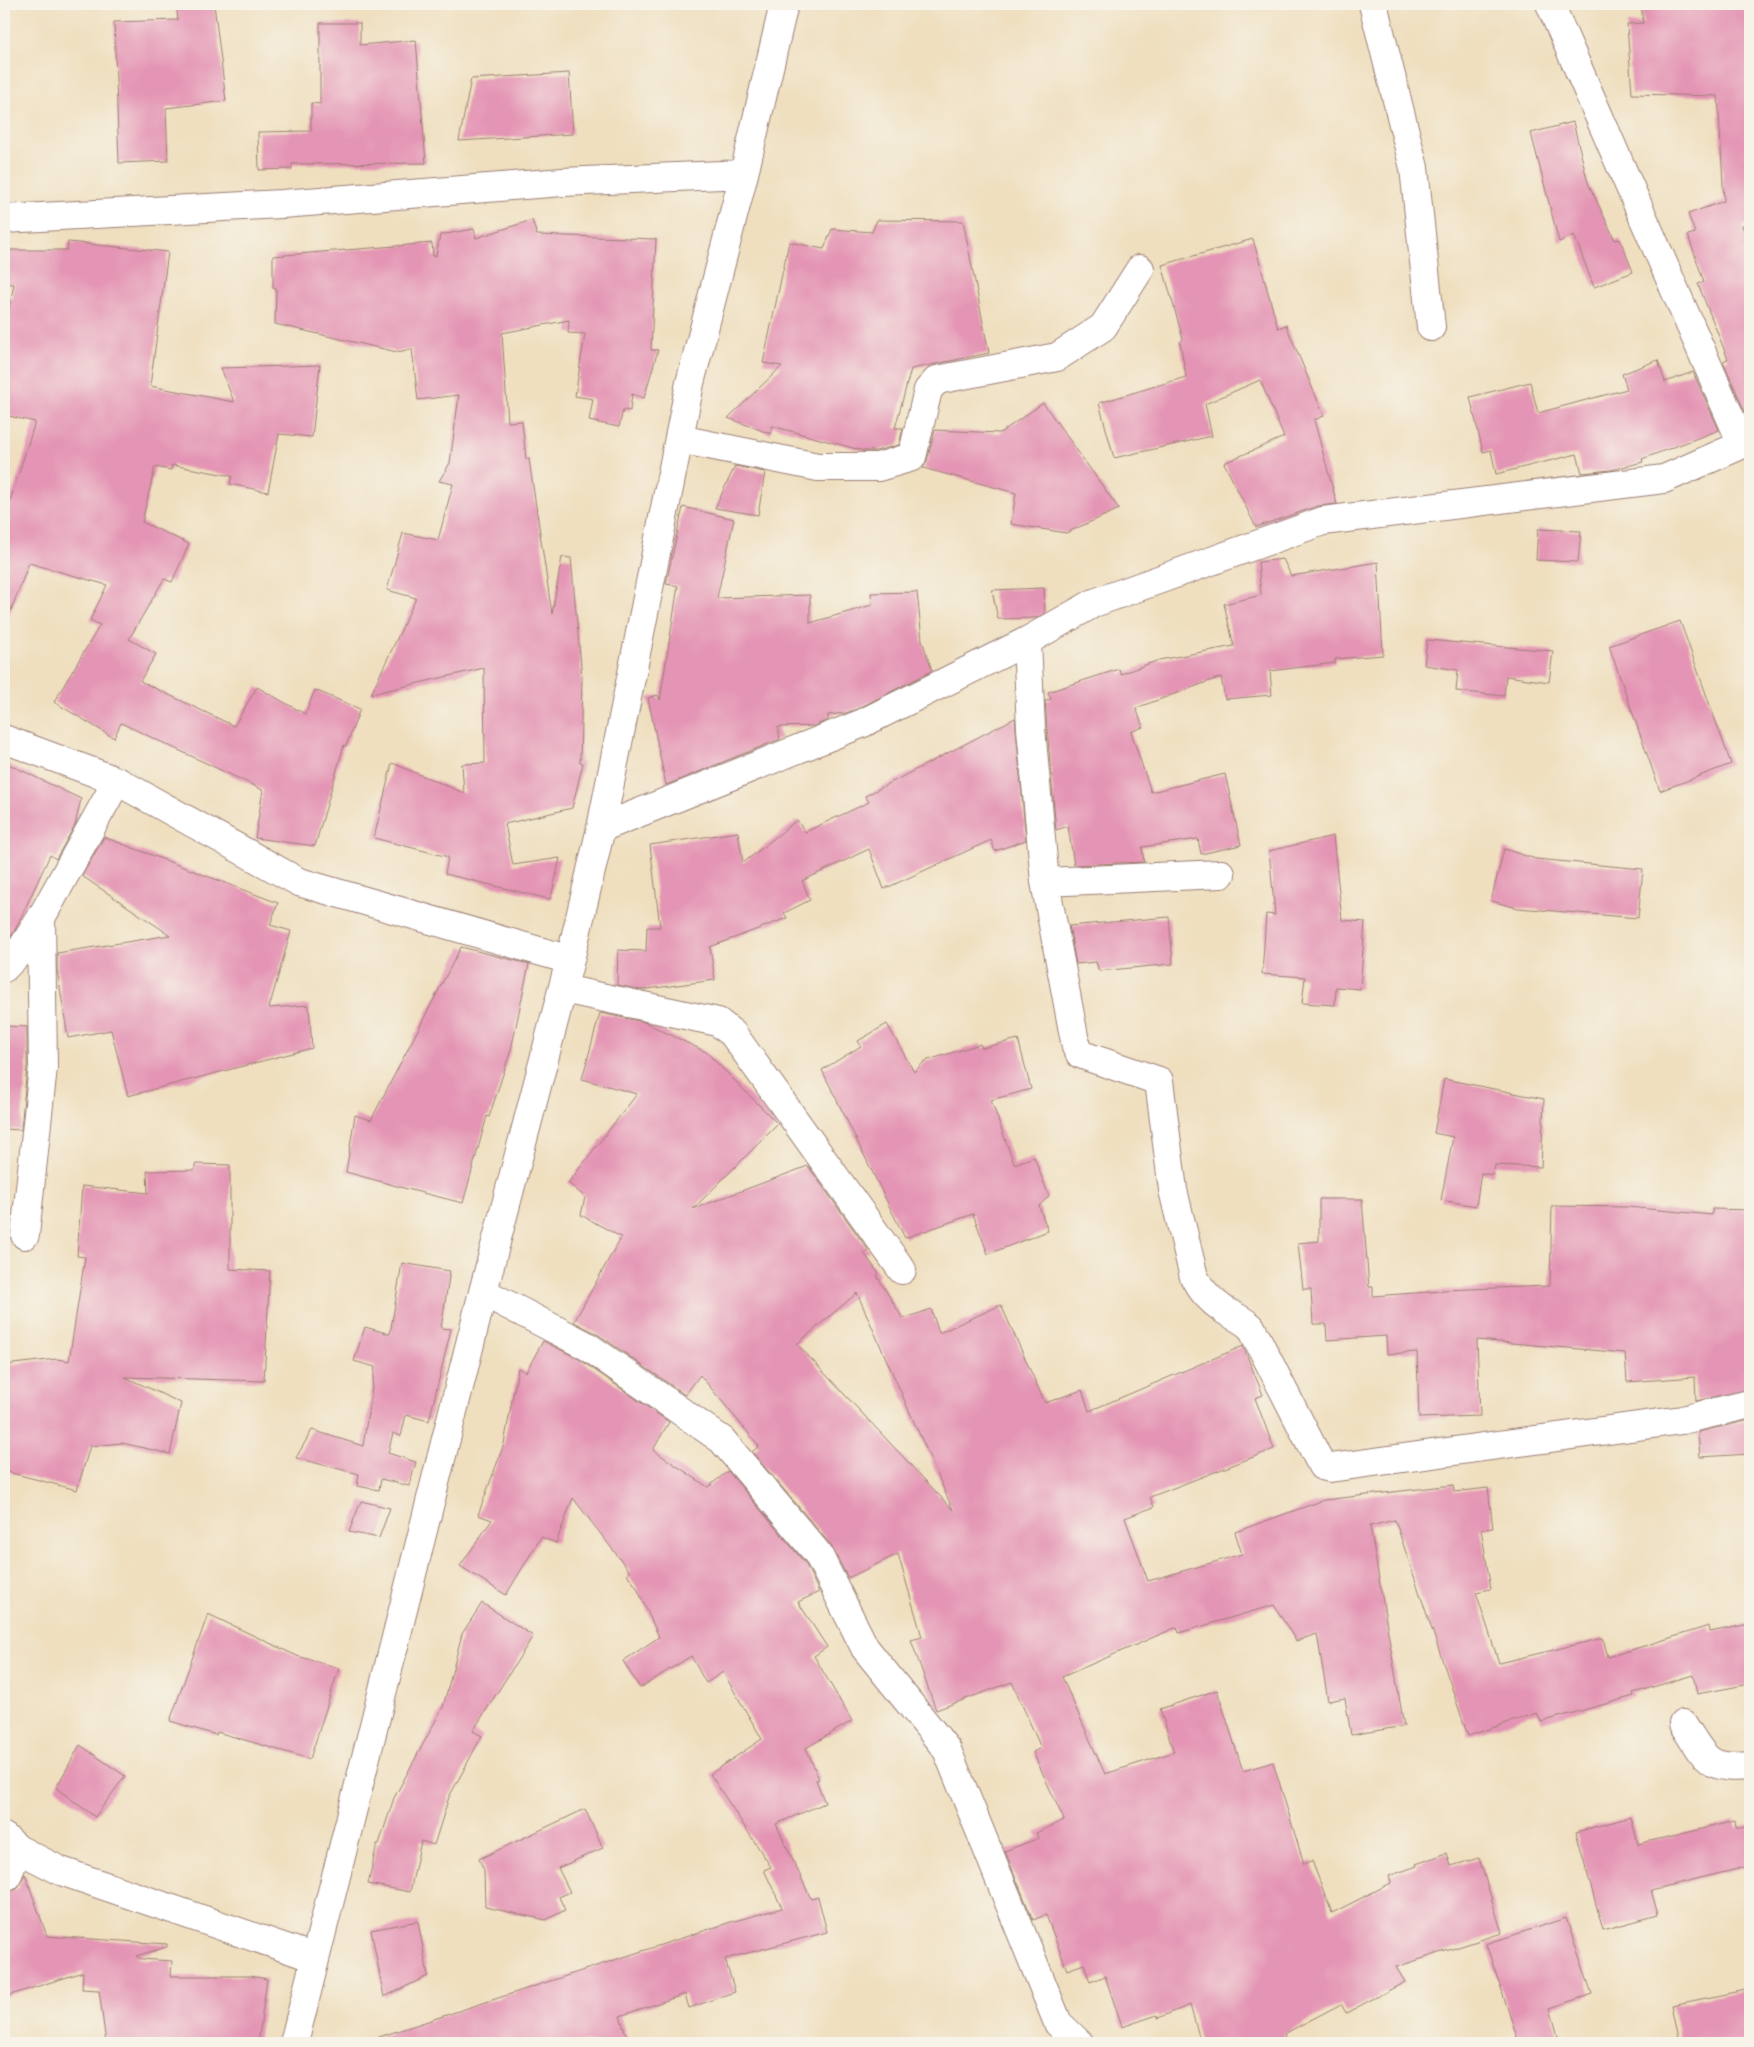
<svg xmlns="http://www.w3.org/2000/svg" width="1754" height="2047" font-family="'Sorts Mill Goudy',serif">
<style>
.building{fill:#e494b4;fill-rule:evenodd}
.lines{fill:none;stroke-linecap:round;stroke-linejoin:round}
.minor-casing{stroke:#9c7f75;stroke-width:30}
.minor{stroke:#fff;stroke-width:28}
</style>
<rect width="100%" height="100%" fill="#f7f3e8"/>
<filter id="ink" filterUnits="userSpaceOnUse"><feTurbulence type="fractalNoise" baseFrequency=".02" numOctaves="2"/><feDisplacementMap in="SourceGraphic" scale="10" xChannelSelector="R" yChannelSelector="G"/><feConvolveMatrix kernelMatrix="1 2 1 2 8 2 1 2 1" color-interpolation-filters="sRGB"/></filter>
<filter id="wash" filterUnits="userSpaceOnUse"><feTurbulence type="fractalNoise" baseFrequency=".0096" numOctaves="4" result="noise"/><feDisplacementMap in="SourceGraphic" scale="20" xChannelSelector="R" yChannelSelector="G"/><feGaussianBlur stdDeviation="1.12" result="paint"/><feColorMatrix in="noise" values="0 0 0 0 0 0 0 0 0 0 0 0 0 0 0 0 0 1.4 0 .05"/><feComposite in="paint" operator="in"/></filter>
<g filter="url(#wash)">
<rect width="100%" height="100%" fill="#efdfbf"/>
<g id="blocks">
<!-- building -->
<path class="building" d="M176 4H214L226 101 166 108 168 161 119 163 114 22 178 20Z
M1641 4H1750V225H1742L1750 248V419H1748L1723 361 1728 359 1698 284 1704 282 1688 235 1695 233 1688 214 1724 201 1718 96 1632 94 1627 24 1643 23Z
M320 23H360V45L416 40 426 163 292 164V169L259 170 258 132 311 131V103L320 104Z
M569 73 573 134 459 141 471 79Z
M1573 122 1588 183 1615 240 1620 239 1633 272 1594 287 1574 235 1559 242 1531 133Z
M532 220 537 235 656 239 651 350H658L644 398 632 394 630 411 623 410 619 427 589 421 593 399 575 396 585 334 568 333 569 320 502 333 508 422 522 421 526 459H529L552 614 562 557 571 558 582 677 580 762 583 763 572 808 505 824 513 865 560 858 551 898 549 899 445 874 448 857 374 838 392 763 464 793 462 764 485 763 484 668 371 694 416 598 387 590 403 533 438 540 453 484 439 481 450 463 459 395 418 400 412 349 397 352 275 324 276 289 273 288V256L432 243 433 256H436L440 235 474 229 476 238Z
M877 220 963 221 989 353 911 369 895 428H903L899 445 876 451H864L772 426 771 434 728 418 782 366 763 363 789 242 824 249 832 229 872 232Z
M1253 239 1278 328 1286 325 1324 416 1314 420 1337 504 1318 506 1256 527 1224 463 1284 437 1260 380 1205 404 1212 436 1114 458 1099 403 1186 377 1180 342 1183 339 1162 265Z
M68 242 168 252 150 386 234 402 221 368 320 365 312 437 279 434 268 492 230 484 232 476 172 465 171 470 155 467 142 522 189 544 172 582 164 579 129 639 156 654 140 681 234 726 257 687 305 714 315 690 360 709 346 746 344 745 315 846 255 838 263 790 121 723 114 738 54 702 100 625 90 620 107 585 29 563 7 621H4V520L35 422 4 415V336L14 284H4V250H67Z
M1658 360 1665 382 1693 372 1719 430 1642 459 1643 462 1611 470 1582 473 1577 454 1496 474 1491 450 1483 452 1470 397 1530 382 1538 413 1627 389 1622 374Z
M1043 403 1119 509 1066 533 1011 524 1016 493 923 468 927 461 935 430 1000 433Z
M735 466 765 472 758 515 715 508Z
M683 507 734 519 717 598 810 595V623L872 605 871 593 917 592 922 640 932 671 857 709 846 713 828 715V720L814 726 778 727 780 739 666 785 648 698 658 695 660 700 678 586 666 584Z
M1538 529 1581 531 1578 562 1536 560Z
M1283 559 1291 576 1378 562 1383 655 1335 659V663L1270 671 1272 695 1225 699 1221 677 1136 708 1143 727 1131 732 1151 792 1225 774 1241 845 1201 854 1198 839 1142 847 1144 862 1074 865 1068 826 1056 830 1047 728 1045 701 1051 699 1048 692 1119 669 1121 674 1159 660 1234 646 1224 604 1261 595 1258 562Z
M1044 588 1045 613 1037 618 998 619 992 590Z
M1680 621 1731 764 1660 791 1609 646Z
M1427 640 1553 651 1549 682 1506 676 1504 696 1456 691 1458 670 1424 665Z
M1015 718 1026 840 995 851 991 840 884 889 869 849 802 881 810 900 784 913 787 918 710 947 715 980 640 990 617 985 618 950 646 951 647 927H660L650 845 738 832 743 863 797 820 805 832 869 802 865 796Z
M4 762 81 799 75 825 56 859 50 855 14 932 4 946Z
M1333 836 1342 920 1365 922 1360 989 1336 987 1335 1005 1302 1003 1305 977 1262 974 1266 914 1275 915 1269 851Z
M104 837 278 903 270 925 291 931 269 1008 309 1005 312 1048 128 1096 111 1030 68 1038 57 969V953L170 935 82 876Z
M1504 849 1536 859 1643 869 1638 918 1518 908 1491 901Z
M1169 917 1173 964 1099 971 1096 962 1076 964 1069 926Z
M461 947 529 964 511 1050 489 1117 487 1116 463 1203 411 1190 346 1172 355 1115 371 1120Z
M600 1013 644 1022 706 1052 778 1124 693 1209 808 1166 869 1251 864 1253 879 1274 877 1276 903 1319 931 1309 939 1333 1001 1305 1045 1403 1082 1390 1089 1411 1243 1346 1263 1395 1255 1398 1274 1449 1150 1497 1154 1507 1125 1518 1148 1581 1242 1554 1235 1532 1324 1500 1453 1485 1454 1492 1488 1488 1493 1528 1481 1529 1491 1589 1476 1592 1499 1663 1603 1638 1608 1657 1709 1626 1710 1632 1750 1624V1684L1697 1694 1693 1675 1633 1693 1634 1696 1541 1722 1537 1713 1468 1736 1395 1520 1370 1526 1404 1726 1351 1735 1345 1698 1328 1701 1317 1634 1296 1641 1274 1605 1179 1633 1177 1627 1062 1677 1105 1774 1174 1752 1160 1709 1217 1690 1243 1771 1273 1762 1304 1864 1312 1861 1332 1913 1391 1883 1389 1876 1417 1866 1416 1864 1447 1853 1451 1866 1479 1858 1502 1933 1396 1967 1405 1982 1346 2013 1341 2004 1284 2034 1287 2043H1201L1190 2005 1158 2018 1157 2015 1122 2027 1105 1976 1090 1982 1084 1964 1067 1970 1046 1915 1033 1920 1005 1851 1039 1838 1036 1833 1064 1820 1033 1752 1041 1748 1012 1682 936 1710 911 1640 922 1637 898 1554 848 1578 830 1544 752 1452 759 1446 700 1375 685 1395 596 1333 574 1322 621 1237 581 1215 585 1197 568 1183 637 1094 582 1079ZM857 1293 953 1510 797 1344Z
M887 1024 914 1072 925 1061 980 1044 982 1048 1018 1039 1031 1089 991 1100 1014 1164 1034 1157 1049 1196 1039 1206 1048 1231 988 1254 973 1214 905 1238 822 1070 861 1046 858 1041Z
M4 1026 27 1027V1066L21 1130 4 1129Z
M1444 1079 1544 1099 1541 1167 1495 1165 1493 1175 1481 1173 1476 1206 1441 1200 1453 1137 1434 1133Z
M195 1164 230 1165V1269L270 1271 264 1381 125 1377 181 1403 170 1454 122 1443 90 1446 77 1490 4 1471V1365L57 1359 69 1361 85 1257 77 1256 82 1186 148 1193 147 1171 195 1170Z
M1319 1199H1362L1369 1287H1373V1296L1442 1291V1290L1550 1286 1552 1206 1628 1207 1712 1215V1209L1750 1210V1389L1696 1401 1695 1377 1627 1382 1625 1353 1477 1340 1480 1416 1419 1418 1417 1352 1387 1354 1386 1336 1327 1340 1326 1324H1313L1311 1289H1303L1298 1243 1319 1241Z
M402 1263 450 1271 441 1328 451 1329 429 1421 406 1415 401 1436 393 1433 388 1453 416 1462 409 1486 381 1479 379 1490 357 1486 359 1474 296 1458 312 1430 363 1446 375 1367 354 1361 365 1327 390 1334Z
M543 1341 579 1359 669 1422 653 1450 708 1487 728 1471 805 1563 819 1592 798 1602 827 1647 814 1656 852 1721 806 1748 819 1779 816 1780 825 1803 776 1824 811 1899 818 1897 827 1932 725 1959 735 1992 689 2008 685 1994 620 2016 629 2043H380L379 2037 731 1922 782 1908 764 1870 771 1867 710 1774 762 1739 723 1672 706 1683 691 1656 640 1688 623 1661 659 1637 637 1588 627 1574 630 1572 573 1498 556 1543 541 1537 506 1595 460 1566 492 1520 478 1515 504 1444 518 1368 526 1372Z
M1750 1420V1454L1700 1457 1698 1432Z
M361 1501 390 1508 379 1538 349 1532Z
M482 1603 533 1636 473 1731 482 1736 449 1797 434 1845 421 1841 410 1892 368 1884 377 1844H379L394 1798 443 1707 462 1634Z
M208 1614 297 1656 339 1668 310 1759 217 1732 216 1735 170 1721Z
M80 1745 125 1776 95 1817 56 1788Z
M585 1809 603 1848 558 1868 570 1892 559 1897 565 1910 546 1920 485 1907 484 1870 479 1859Z
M1631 1817 1638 1844 1735 1821 1736 1828 1750 1825V1866L1651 1890 1658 1915 1603 1930 1576 1832Z
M25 1874 47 1936 167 1944V1947L136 1956 141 1959 172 1961 171 1976H250L267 1979 258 2043H106L99 1990 82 1989 83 1972 4 1997V1893L17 1889Z
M1566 1918 1592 1994 1550 2008 1560 2043H1519L1486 1944Z
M418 1921 428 1976 384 1997 371 1930Z
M1750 1989V2043H1680L1672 2005Z"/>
</g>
</g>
<g filter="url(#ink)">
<use href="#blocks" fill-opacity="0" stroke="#9c7f75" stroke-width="1"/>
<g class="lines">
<!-- minor casing -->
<g class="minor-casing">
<path id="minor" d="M1373 4 1414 168 1431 327
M1550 4 1742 444
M4 219 282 204 563 182 744 174
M679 439 818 467H878L912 457 928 390 937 380 1057 357 1103 327 1140 269
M1027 641 1031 729 1045 882 1076 1047 1080 1054 1088 1057 1159 1081 1173 1190 1194 1277C1201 1291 1211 1301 1224 1310 1233 1316 1242 1319 1251 1327L1322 1466 1330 1468 1682 1420 1750 1404
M4 739 117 781 299 882 570 960
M601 828 863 723 1027 641 1094 603 1323 521 1664 479 1750 441
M1045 882 1221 874
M4 968 18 954 41 918 117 781
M563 989 718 1022 733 1034 902 1270
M25 1235 43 1067 41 918
M483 1292 587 1346 722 1440 818 1554 865 1648 947 1750 1058 2023 1079 2043
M1683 1724C1705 1758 1706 1770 1750 1766
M4 1837 18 1849 61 1871 315 1958
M4 1878 7 1877 18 1849
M294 2043 483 1292 570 960 601 828 690 383 744 174 784 4"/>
</g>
<!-- minor -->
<use href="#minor" class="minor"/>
</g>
</g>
<!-- margin -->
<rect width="1754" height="2047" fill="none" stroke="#f7f3e8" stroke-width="20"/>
</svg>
